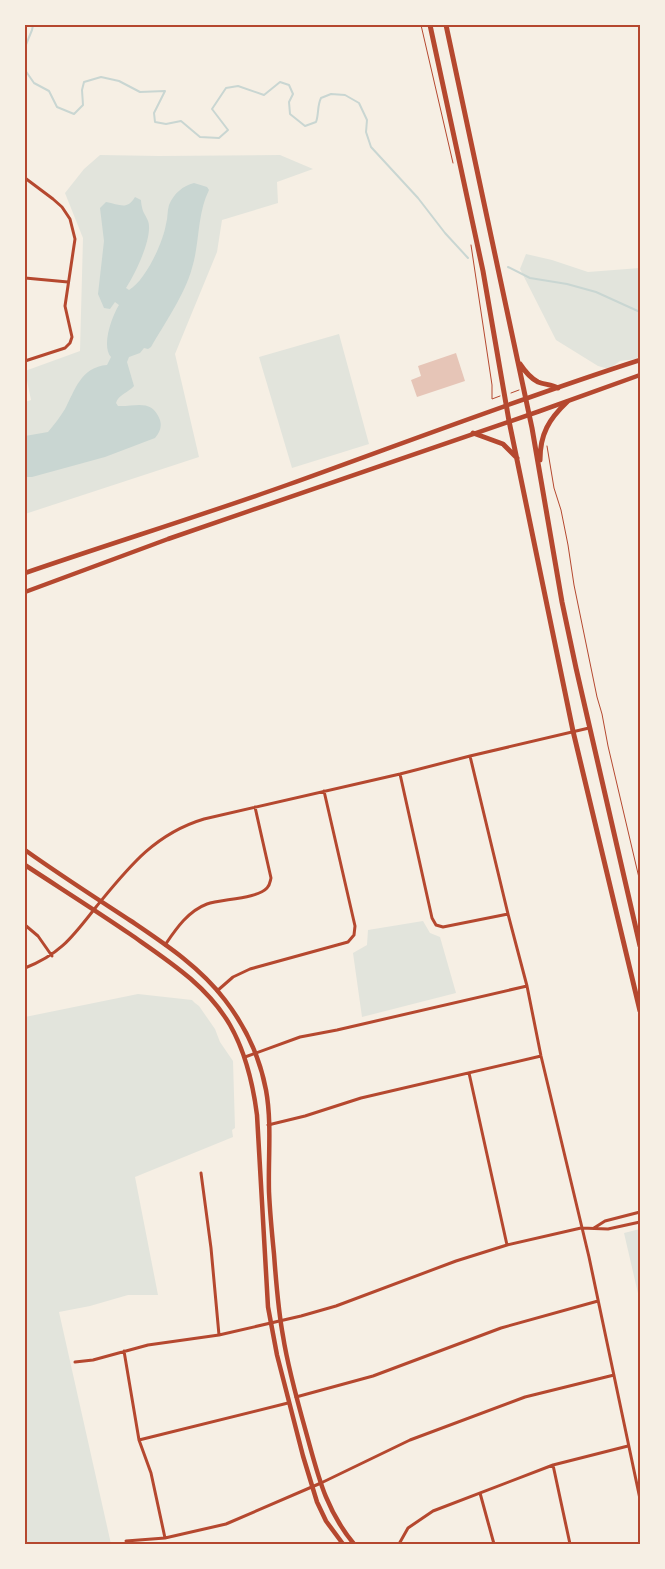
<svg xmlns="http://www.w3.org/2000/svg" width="665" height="1569" font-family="'Space Grotesk',sans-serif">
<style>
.green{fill:#e2e4dc}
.water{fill:#c9d6d2}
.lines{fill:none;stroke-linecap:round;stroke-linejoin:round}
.stream{stroke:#c9d6d2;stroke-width:2}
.building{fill:#e6c5b7}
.path{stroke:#b5482f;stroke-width:1}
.minor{stroke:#b5482f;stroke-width:3}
.tertiary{stroke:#b5482f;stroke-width:4.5}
.secondary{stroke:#b5482f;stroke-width:4.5}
.primary{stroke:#b5482f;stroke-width:5}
.neatline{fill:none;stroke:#b5482f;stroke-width:2}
</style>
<rect width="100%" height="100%" fill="#f6efe4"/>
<!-- green -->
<path class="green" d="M100 155 159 156 280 155 313 169 277 182 278 203 222 220 217 252 175 354 199 457 25 514V402L31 400 25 371 80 351 83 238 65 193 84 169Z
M526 254 552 260 588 272 640 268V355L636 359 620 361 609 369 598 366 556 340 520 269Z
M339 334 369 444 292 468 259 357Z
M423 921 430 933 440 937 456 993 362 1017 353 953 367 945 368 930Z
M138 994 192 1000 195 1003 199 1006 215 1029 220 1042 233 1061 235 1128 232 1130 233 1137 135 1177 158 1295H128L90 1306 59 1312 111 1544H25V1017Z
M640 1229V1302L624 1233Z"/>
<!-- water -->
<path class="water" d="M194 183 207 187 209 190C197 214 200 242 192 268 185 294 165 323 151 347L148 349 144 348 140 353 129 357 127 362 134 386C129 392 118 395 116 403L118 406C135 407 152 398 160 420 162 427 160 432 155 438L105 457 32 477H25V436L48 432C54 425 60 417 65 409 75 390 81 367 107 365L111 357C101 346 112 316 119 305L115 302 110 309 104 308 98 294 104 241 100 208 106 202C119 204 127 211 135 197L141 200C141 203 142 208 143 211 145 216 149 220 149 226 150 243 135 274 126 288L129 290C145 281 163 243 166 224 168 218 167 211 169 205 174 193 183 186 194 183Z"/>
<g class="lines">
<!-- stream -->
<path class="stream" d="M25 47 32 30 33 25
M25 70 34 83 49 91 57 107 74 114 83 105 82 90 84 82 101 77 119 81 140 92 165 91 154 113 155 122 166 124 181 121 200 137 219 138 228 130 212 109 226 88 238 86 264 95 280 82 289 85 293 94 289 102 290 114 305 126 316 122C319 114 317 106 321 98L331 94 345 95 359 103 367 120 366 132 371 147 418 198 445 233 468 258
M508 267 530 278 567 284 596 292 640 312"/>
</g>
<!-- building -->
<path class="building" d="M456 353 465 381 417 397 411 380 421 376 418 366Z"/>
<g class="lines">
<!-- path -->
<path class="path" d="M421 25 453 163
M471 245 492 385V399L500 396
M511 393 519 390
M547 446 554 488 561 510 568 545 574 585 597 697 602 714 608 746 640 882"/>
<!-- minor -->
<path class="minor" d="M25 178 53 199 62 207 70 219 75 239 65 306 72 337 70 343 65 348 25 361
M25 278 68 282
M470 756 508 914 527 986 541 1056 589 1257 640 1499
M400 774 432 918 436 925 443 927 508 914
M25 925 38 936 52 956
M165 945C176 929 188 911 207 904 221 899 257 899 267 888 270 885 270 882 271 878L255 807
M25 968C61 954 73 936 96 907 128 868 154 834 204 819L400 774 470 756 589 728
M217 991 233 977 250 969 348 942 354 935 355 926 324 791
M245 1057 300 1037 337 1030 527 986
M469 1073 507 1245
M268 1125 305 1116 361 1098 541 1056
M201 1173 211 1248 219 1335
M594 1228 605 1221 640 1212
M124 1351 139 1440 151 1473 165 1538
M75 1362 93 1360 148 1345 219 1335 301 1316 336 1306 456 1261 507 1245 581 1228 608 1229 640 1222
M296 1397 373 1376 501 1328 598 1301
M139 1440 288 1403
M553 1465 570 1544
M480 1493 494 1544
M126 1541 165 1538 226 1524 321 1483 410 1440 525 1397 614 1375
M399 1544 408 1528 433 1511 553 1465 628 1446"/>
<!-- tertiary -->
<path class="tertiary" d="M25 850C60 875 96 898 131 921 165 944 200 967 225 1000 245 1026 260 1058 266 1090 272 1123 268 1158 269 1192 270 1213 272 1234 274 1254 276 1281 278 1309 283 1336 288 1368 297 1400 306 1432 318 1475 325 1509 354 1544
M25 865C60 888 95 910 130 934 167 960 207 985 230 1025 246 1053 253 1084 257 1115L268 1307 277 1355 303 1456 317 1502 326 1521 343 1544"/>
<!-- secondary -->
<path class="secondary" d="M25 573C112 543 200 516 287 485 404 443 521 398 640 360
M25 592 168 539 540 411 640 375"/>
<!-- primary -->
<path class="primary" d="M430 25 483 271 509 421 573 731 640 1011
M446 25 532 428 562 602 576 668 640 946
M520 364C524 370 530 378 538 382 545 385 551 384 558 388
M473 433 503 444 517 458
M540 460C540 434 549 419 567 402"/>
</g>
<!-- border -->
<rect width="665" height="1569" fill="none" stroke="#f6efe4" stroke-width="52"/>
<rect x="26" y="26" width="613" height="1517" class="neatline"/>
</svg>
